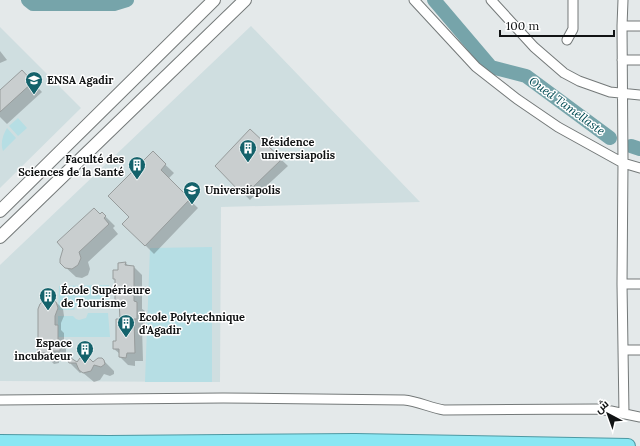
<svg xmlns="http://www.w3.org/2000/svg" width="640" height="446" font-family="Lora,Cairo,serif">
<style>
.built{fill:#cfdee0}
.green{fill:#b6dee4}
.shadow{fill:#0003}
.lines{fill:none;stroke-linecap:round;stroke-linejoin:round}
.river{stroke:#76a4aa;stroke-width:14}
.building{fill:#c9cecf;stroke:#979c9c}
.minor-casing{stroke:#747979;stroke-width:11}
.secondary-casing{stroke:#747979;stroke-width:14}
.trunk-casing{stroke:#4d99a3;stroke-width:16}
.minor{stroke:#fff;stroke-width:9}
.secondary{stroke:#fff;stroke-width:12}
.trunk{stroke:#8be7f3;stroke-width:14}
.labels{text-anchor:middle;stroke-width:3;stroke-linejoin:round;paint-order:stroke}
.poi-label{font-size:11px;font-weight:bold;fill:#111314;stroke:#fff;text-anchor:start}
.water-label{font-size:12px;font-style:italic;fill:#014a52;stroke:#fff}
</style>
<rect width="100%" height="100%" fill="#e4e9ea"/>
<!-- built -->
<path class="built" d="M251 26 420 202 221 207 220 382 0 381V265Z
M0 27 81 108 0 188Z"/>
<!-- green -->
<path class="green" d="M18 118 27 128 18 136 9 126Z
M7 128 16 138 3 151C0 143 3 135 7 128Z
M212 247V382H145L150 248Z
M109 285V308H88C85 303 81 302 76 306L74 310H58L59 286Z
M88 313H108L110 337H57L58 336V316H73L76 319 79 320 86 318Z"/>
<!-- shadow -->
<path class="shadow" d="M0 51 7 60 0 63Z
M22 71 42 92 7 124 0 117V91Z
M250 130 288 166 260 192 258 191 250 200 216 166Z
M153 153 174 173 168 179 198 208 154 254 124 224 131 217Z
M102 213 115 226 113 228 118 234 88 262 90 269 88 275 82 278 76 277 63 265Z
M126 263 129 267H134L142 275V309L145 311V327H142L143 361H135V366L128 365 120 357V354L114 349 117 342 121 320 120 304 116 300V281L114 278 118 272 119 264Z
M56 302 63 309 64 316 61 323V330L64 333V347L66 349V357H59V363L54 364 49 359H45L39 353Z
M70 360 77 363H93L104 361 114 371V374L110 376 104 374 100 380 94 382 82 372 80 373 70 363Z"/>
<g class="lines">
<!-- river -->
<path class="river" d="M28 0 33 4H114L127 0
M434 0 491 67 526 76 610 138
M631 146 640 149"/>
</g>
<!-- building -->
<path class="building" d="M22 70 33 82 0 112V90Z
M250 129 282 159 253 187 251 185 243 195 215 166Z
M153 151 166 164 161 170 190 199 145 246 122 224 129 217 108 196Z
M94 208 100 214 102 212 106 216 104 218 109 224 79 252 81 258 78 265 72 269 65 268 60 263V259L63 249 57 242Z
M126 262 125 265 134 266V301L137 302V319H134L135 353H127L126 358 119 357V349H113V341H116V319H120L119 301 115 300V279H113V270H118V263Z
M45 299H51L56 302 58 308 55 316V325H58V341H60V351H53V357H46V353H38V309L40 304Z
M85 357 90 359 93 362 98 358H102L104 360 105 364 101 367 94 365 91 371 83 373 79 370 76 363H69L68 361 69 359 71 358 77 362 80 358Z"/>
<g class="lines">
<!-- minor casing -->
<g class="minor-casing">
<path id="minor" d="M414 0 476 67 517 99 558 127 623 163 640 168
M491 0 534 47 564 73 579 81 610 92 640 95
M623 0 622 26 623 163 622 284 624 414
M622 26H640
M567 40 573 29V0
M622 60H640
M622 284H640
M624 350H640
M0 400 223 398 404 400C418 401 430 408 444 410L597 409 611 411 640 417"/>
</g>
<!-- secondary casing -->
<g class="secondary-casing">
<path id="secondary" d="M0 211 214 0
M0 237 245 0"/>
</g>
<!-- trunk casing -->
<g class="trunk-casing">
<path id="trunk" d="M0 442 109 443 355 441 628 446"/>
</g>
<!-- minor -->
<use href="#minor" class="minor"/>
<!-- secondary -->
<use href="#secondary" class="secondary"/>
<!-- trunk -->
<use href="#trunk" class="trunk"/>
</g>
<!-- icons -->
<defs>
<g id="university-pin" transform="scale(0.9)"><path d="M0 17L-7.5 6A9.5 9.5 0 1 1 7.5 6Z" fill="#14626b" stroke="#fff"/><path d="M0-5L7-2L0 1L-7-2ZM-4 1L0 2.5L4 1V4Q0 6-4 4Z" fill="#fff"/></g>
<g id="building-pin" transform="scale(0.9)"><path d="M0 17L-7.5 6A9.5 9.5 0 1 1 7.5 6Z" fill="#14626b" stroke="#fff"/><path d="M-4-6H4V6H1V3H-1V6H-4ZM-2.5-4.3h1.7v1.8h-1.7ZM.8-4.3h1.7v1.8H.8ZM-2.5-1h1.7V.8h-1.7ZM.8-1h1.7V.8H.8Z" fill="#fff"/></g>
</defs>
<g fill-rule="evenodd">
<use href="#university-pin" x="34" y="80"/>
<use href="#building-pin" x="248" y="148"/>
<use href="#building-pin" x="137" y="165"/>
<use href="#university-pin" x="192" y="190"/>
<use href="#building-pin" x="48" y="296"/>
<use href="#building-pin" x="126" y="323"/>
<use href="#building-pin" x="85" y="349"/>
</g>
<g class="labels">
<!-- poi labels -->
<g class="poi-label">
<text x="47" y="84">ENSA Agadir</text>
<text x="261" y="146">Résidence<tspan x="261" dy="13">universiapolis</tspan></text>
<text x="124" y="163" text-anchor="end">Faculté des<tspan x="124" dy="13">Sciences de la Santé</tspan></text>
<text x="205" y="194">Universiapolis</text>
<text x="61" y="294">École Supérieure<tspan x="61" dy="13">de Tourisme</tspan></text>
<text x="139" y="321">Ecole Polytechnique<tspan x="139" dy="13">d'Agadir</tspan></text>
<text x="72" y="347" text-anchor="end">Espace<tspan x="72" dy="13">incubateur</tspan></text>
</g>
<!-- water labels -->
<g class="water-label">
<text transform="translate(567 106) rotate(36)" y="4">Oued Tamellaste</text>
</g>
</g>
<!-- north arrow -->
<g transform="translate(608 414) rotate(319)" stroke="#ffffff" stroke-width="3" paint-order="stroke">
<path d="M0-3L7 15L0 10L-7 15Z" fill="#111314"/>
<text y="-6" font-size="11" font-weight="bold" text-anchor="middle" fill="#111314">ش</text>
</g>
<!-- scale -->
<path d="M500 30v6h114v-6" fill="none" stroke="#111314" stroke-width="2"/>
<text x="506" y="30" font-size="12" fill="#111314" stroke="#ffffff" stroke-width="3" paint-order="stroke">100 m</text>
</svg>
